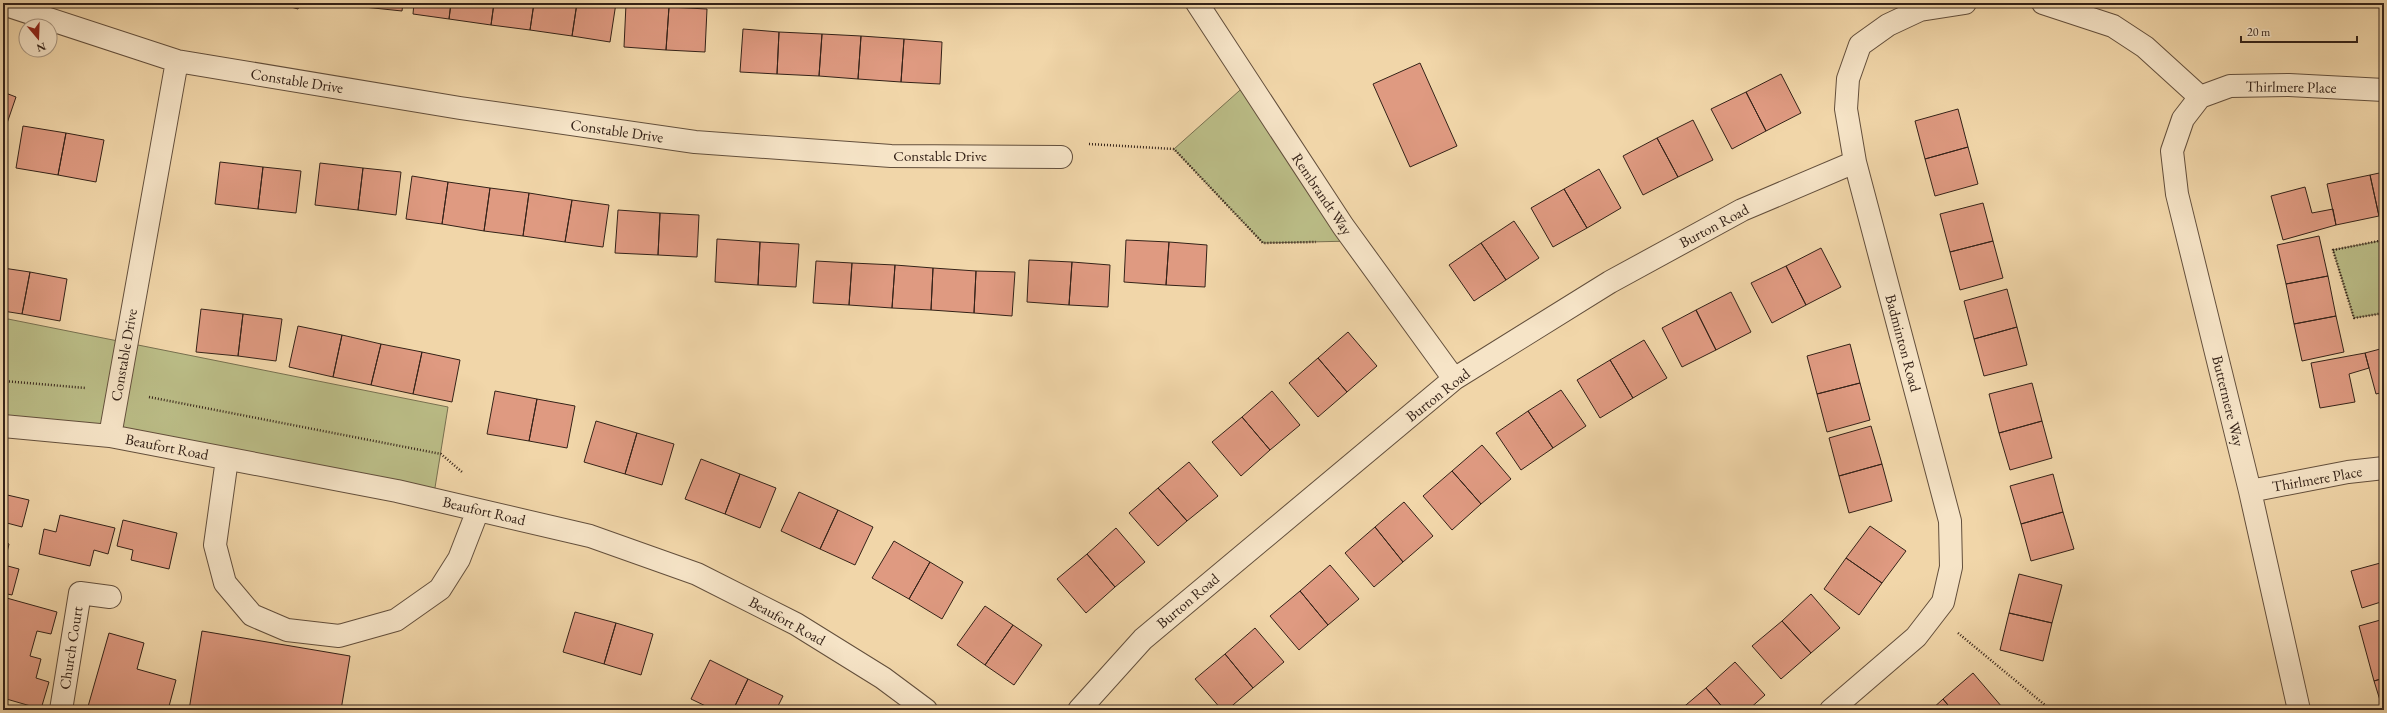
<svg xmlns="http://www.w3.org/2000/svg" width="2387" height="713" font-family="'EB Garamond',serif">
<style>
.green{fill:#bbbd87;stroke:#787050}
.building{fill:#df9a81;stroke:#342218}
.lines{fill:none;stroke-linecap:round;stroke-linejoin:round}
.minor-casing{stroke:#634f3c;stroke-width:24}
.path{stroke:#342218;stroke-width:2.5;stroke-dasharray:1 2;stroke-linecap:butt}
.minor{stroke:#f6e4c7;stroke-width:22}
.labels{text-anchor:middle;stroke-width:3;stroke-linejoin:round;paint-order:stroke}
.street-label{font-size:15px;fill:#342218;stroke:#f6e4c7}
</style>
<rect width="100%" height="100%" fill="#f1d6a9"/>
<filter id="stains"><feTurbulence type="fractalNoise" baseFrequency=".005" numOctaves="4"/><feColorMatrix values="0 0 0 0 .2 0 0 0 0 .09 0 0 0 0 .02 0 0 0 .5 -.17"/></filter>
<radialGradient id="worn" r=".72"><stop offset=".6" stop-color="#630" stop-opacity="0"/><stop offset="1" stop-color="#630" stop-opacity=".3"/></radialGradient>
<!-- green -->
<path class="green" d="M1248 83 1354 241 1263 243 1174 149Z
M2384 240V313L2354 318 2333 250Z
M3 318 448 407 433 500 3 426Z"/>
<!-- building -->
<path class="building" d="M277 3H300L298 9Z
M333 3H364V7Z
M364 3H403L402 11 364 7Z
M414 3H451L449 19 413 14Z
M451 3H494L491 25 449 19Z
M494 3H534L530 30 491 25Z
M534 3H577L572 36 530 30Z
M577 3H616L610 42 572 36Z
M626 4 669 7 666 50 624 47Z
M669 7 707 9 705 52 666 50Z
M743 29 779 32 777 74 740 72Z
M779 32 822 34 819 76 777 74Z
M822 34 861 36 858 79 819 76Z
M861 36 904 39 901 82 858 79Z
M904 39 942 42 940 84 901 82Z
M1420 63 1457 146 1410 167 1373 84Z
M1781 74 1801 113 1766 131 1746 92Z
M3 92 16 97 3 135Z
M1746 92 1766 131 1732 149 1711 109Z
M1958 109 1968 147 1925 159 1915 121Z
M1693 120 1713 160 1678 177 1657 138Z
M23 126 66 133 58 175 16 168Z
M66 133 104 140 96 182 58 175Z
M1657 138 1678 177 1643 195 1623 156Z
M1968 147 1978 184 1935 196 1925 159Z
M220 162 263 167 258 209 215 204Z
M320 163 363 168 358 210 315 205Z
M263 167 301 171 296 213 258 209Z
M363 168 401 172 396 215 358 210Z
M1599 169 1621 208 1587 228 1564 189Z
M2384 172V215L2379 216 2370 175Z
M2370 175 2379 216 2336 225 2327 184Z
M412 176 448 182 442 224 406 219Z
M448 182 490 188 484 231 442 224Z
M2305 187 2312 213 2333 209 2336 225 2283 240 2271 196Z
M490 188 529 193 523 236 484 231Z
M1564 189 1587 228 1553 247 1531 208Z
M529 193 572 200 565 242 523 236Z
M572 200 609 205 603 247 565 242Z
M1983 203 1993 241 1950 252 1940 214Z
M618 210 660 213 658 255 615 253Z
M660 213 699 215 697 257 658 255Z
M1514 221 1539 258 1506 280 1481 243Z
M2319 236 2328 276 2286 284 2277 245Z
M717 239 760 242 758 285 715 282Z
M1126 240 1169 242 1166 285 1124 282Z
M1993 241 2003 278 1960 290 1950 252Z
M760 242 799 244 796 287 758 285Z
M1169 242 1207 245 1205 287 1166 285Z
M1481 243 1506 280 1474 301 1449 265Z
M1821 248 1841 287 1806 305 1786 266Z
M1029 260 1072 262 1069 305 1027 302Z
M816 261 852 263 849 305 813 303Z
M1072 262 1110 265 1108 307 1069 305Z
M852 263 895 265 892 308 849 305Z
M895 265 933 268 931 310 892 308Z
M1786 266 1806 305 1772 323 1751 283Z
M3 268 30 272 22 314 3 311Z
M933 268 976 271 974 313 931 310Z
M976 271 1015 272 1012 316 974 313Z
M30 272 67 279 60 321 22 314Z
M2328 276 2336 316 2294 324 2286 284Z
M2007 289 2017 327 1974 339 1964 301Z
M1731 292 1751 332 1716 350 1696 310Z
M201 309 243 314 238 356 196 352Z
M1696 310 1716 350 1682 367 1662 328Z
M243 314 282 319 276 361 238 356Z
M2336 316 2344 352 2302 361 2294 324Z
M298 326 342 335 333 377 289 367Z
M2017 327 2027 365 1984 376 1974 339Z
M1348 332 1377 366 1347 392 1318 358Z
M342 335 381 344 371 385 333 377Z
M1644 340 1667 378 1633 398 1610 360Z
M381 344 422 352 413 394 371 385Z
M1850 344 1860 383 1817 394 1807 356Z
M2384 348V392L2376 394 2365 353Z
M422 352 460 360 452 402 413 394Z
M2365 353 2369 368 2349 374 2355 402 2320 408 2311 363Z
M1318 358 1347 392 1318 417 1289 383Z
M1610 360 1633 398 1600 418 1577 380Z
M1860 383 1870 420 1827 432 1817 394Z
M2032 383 2042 421 1999 433 1989 394Z
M1561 390 1586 426 1553 448 1528 411Z
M495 391 537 399 529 441 487 434Z
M1272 391 1300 425 1270 450 1242 417Z
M537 399 575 406 567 448 529 441Z
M1528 411 1553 448 1521 470 1496 433Z
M1242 417 1270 450 1241 476 1212 442Z
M596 421 637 433 625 474 584 462Z
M2042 421 2052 458 2010 470 1999 433Z
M1871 426 1882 464 1839 476 1829 438Z
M637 433 674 444 662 485 625 474Z
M1482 445 1511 479 1481 504 1452 471Z
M701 459 740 474 725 514 685 499Z
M1189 462 1218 496 1187 521 1158 488Z
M1882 464 1892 501 1849 513 1839 476Z
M1452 471 1481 504 1452 530 1423 496Z
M740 474 776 488 760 528 725 514Z
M2053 474 2063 512 2021 524 2010 486Z
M1158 488 1187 521 1158 546 1129 513Z
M799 492 838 510 820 549 781 531Z
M3 494 29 500 22 527 7 523 3 538Z
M1404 502 1433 536 1403 562 1375 527Z
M838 510 873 527 855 565 820 549Z
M2063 512 2074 549 2031 561 2021 524Z
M60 515 115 528 108 554 94 550 90 566 39 554 44 529 56 532Z
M123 520 177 533 169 569 131 560 133 550 117 546Z
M1870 526 1906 551 1882 583 1846 558Z
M1375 527 1403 562 1374 587 1345 553Z
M1116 528 1145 562 1115 587 1087 554Z
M3 541 9 544 4 565 19 569 12 595 3 593Z
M894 541 930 562 909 599 872 578Z
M1087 554 1115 587 1086 613 1057 579Z
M1846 558 1882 583 1859 615 1824 589Z
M930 562 963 582 942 619 909 599Z
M2384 562V601L2362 608 2351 571Z
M1330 565 1359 599 1328 625 1300 591Z
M2019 574 2062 585 2052 623 2009 613Z
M1300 591 1328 625 1299 650 1270 616Z
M1811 594 1840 628 1811 653 1782 621Z
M3 597 57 612 51 634 37 631 30 656 41 659 36 678 49 682 41 709 3 698Z
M985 606 1013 625 985 665 957 645Z
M575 612 616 623 604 664 563 652Z
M2009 613 2052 623 2043 661 2000 650Z
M2384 619V678L2374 681 2359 626Z
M1782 621 1811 653 1781 679 1752 646Z
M616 623 653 634 641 675 604 664Z
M1013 625 1042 645 1014 685 985 665Z
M1255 628 1284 662 1253 688 1225 654Z
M202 631 350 656 341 710H189Z
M109 633 144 643 137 669 176 680 168 710H87Z
M1225 654 1253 688 1227 710H1222L1195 679Z
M710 660 748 679 733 710H714L691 699Z
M1735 662 1765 695 1748 710H1725L1706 688Z
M1973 673 2002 707 1998 710H1952L1943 699Z
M2384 678V710H2383L2374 681Z
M748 679 783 696 776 710H733Z
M1706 688 1725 710H1680Z
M1943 699 1952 710H1931Z"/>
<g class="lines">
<!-- minor casing -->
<g class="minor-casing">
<path id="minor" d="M1197 3 1343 226 1454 379
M2043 3 2113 26 2145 47 2200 97
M3 4 177 61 460 108 695 142 891 156 1061 157
M2200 97 2183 119 2172 151 2177 194 2250 491 2299 710
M2200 97 2230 86 2289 85 2384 90
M3 426 110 436 397 491 590 536 697 574 796 624 883 678 926 710
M110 436 177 61
M227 459 215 545 225 583 252 615 287 630 339 636 396 620 440 589 459 559 478 510
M2250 491 2348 472 2384 468
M61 710 80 593 110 597
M1079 710 1143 639 1454 379 1610 282 1742 210 1855 162
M1831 710 1916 637 1943 602 1951 567 1950 521 1855 162 1846 109 1848 79 1860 45 1888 25 1920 10 1965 3"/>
</g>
<!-- path -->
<path class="path" d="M1089 144 1174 149 1263 243 1316 242
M2384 240 2333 250 2354 318 2384 313
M3 381 86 388
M149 397 441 454 462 472
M1958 633 2051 710"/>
<!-- minor -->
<use href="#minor" class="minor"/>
</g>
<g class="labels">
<!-- street labels -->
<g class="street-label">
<text transform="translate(297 81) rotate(9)" y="5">Constable Drive</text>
<text transform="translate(2291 87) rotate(1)" y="5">Thirlmere Place</text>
<text transform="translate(617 131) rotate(8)" y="5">Constable Drive</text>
<text x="940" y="161">Constable Drive</text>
<text transform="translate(1322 194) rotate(56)" y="5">Rembrandt Way</text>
<text transform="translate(1714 226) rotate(-28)" y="5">Burton Road</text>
<text transform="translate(1903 343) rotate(75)" y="5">Badminton Road</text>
<text transform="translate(124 355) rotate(-80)" y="5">Constable Drive</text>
<text transform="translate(1438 395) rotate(-38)" y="5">Burton Road</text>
<text transform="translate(2228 401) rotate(76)" y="5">Buttermere Way</text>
<text transform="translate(167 447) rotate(11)" y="5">Beaufort Road</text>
<text transform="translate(2317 479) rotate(-10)" y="5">Thirlmere Place</text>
<text transform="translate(484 511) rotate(13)" y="5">Beaufort Road</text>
<text transform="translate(1188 601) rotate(-40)" y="5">Burton Road</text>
<text transform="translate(787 621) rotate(29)" y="5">Beaufort Road</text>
<text transform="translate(71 648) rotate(-81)" y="5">Church Court</text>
</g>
</g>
<!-- margin -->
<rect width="2387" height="713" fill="none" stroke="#f1d6a9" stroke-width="16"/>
<rect x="4" y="4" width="2379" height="705" fill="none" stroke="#342218" stroke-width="2"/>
<rect x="8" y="8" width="2371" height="697" fill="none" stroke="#342218"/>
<!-- north arrow -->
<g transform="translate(38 38) rotate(161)"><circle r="19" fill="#f6e4c7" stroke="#a89681"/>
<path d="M0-3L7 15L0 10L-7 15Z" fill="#8f2418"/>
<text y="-6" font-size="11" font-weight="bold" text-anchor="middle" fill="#342218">N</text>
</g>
<!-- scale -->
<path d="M2241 36v6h116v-6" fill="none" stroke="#342218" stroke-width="2"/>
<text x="2247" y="36" font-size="12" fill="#342218" stroke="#f6e4c7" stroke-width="3" paint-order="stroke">20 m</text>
<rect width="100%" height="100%" filter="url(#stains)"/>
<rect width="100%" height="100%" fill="url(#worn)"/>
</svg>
